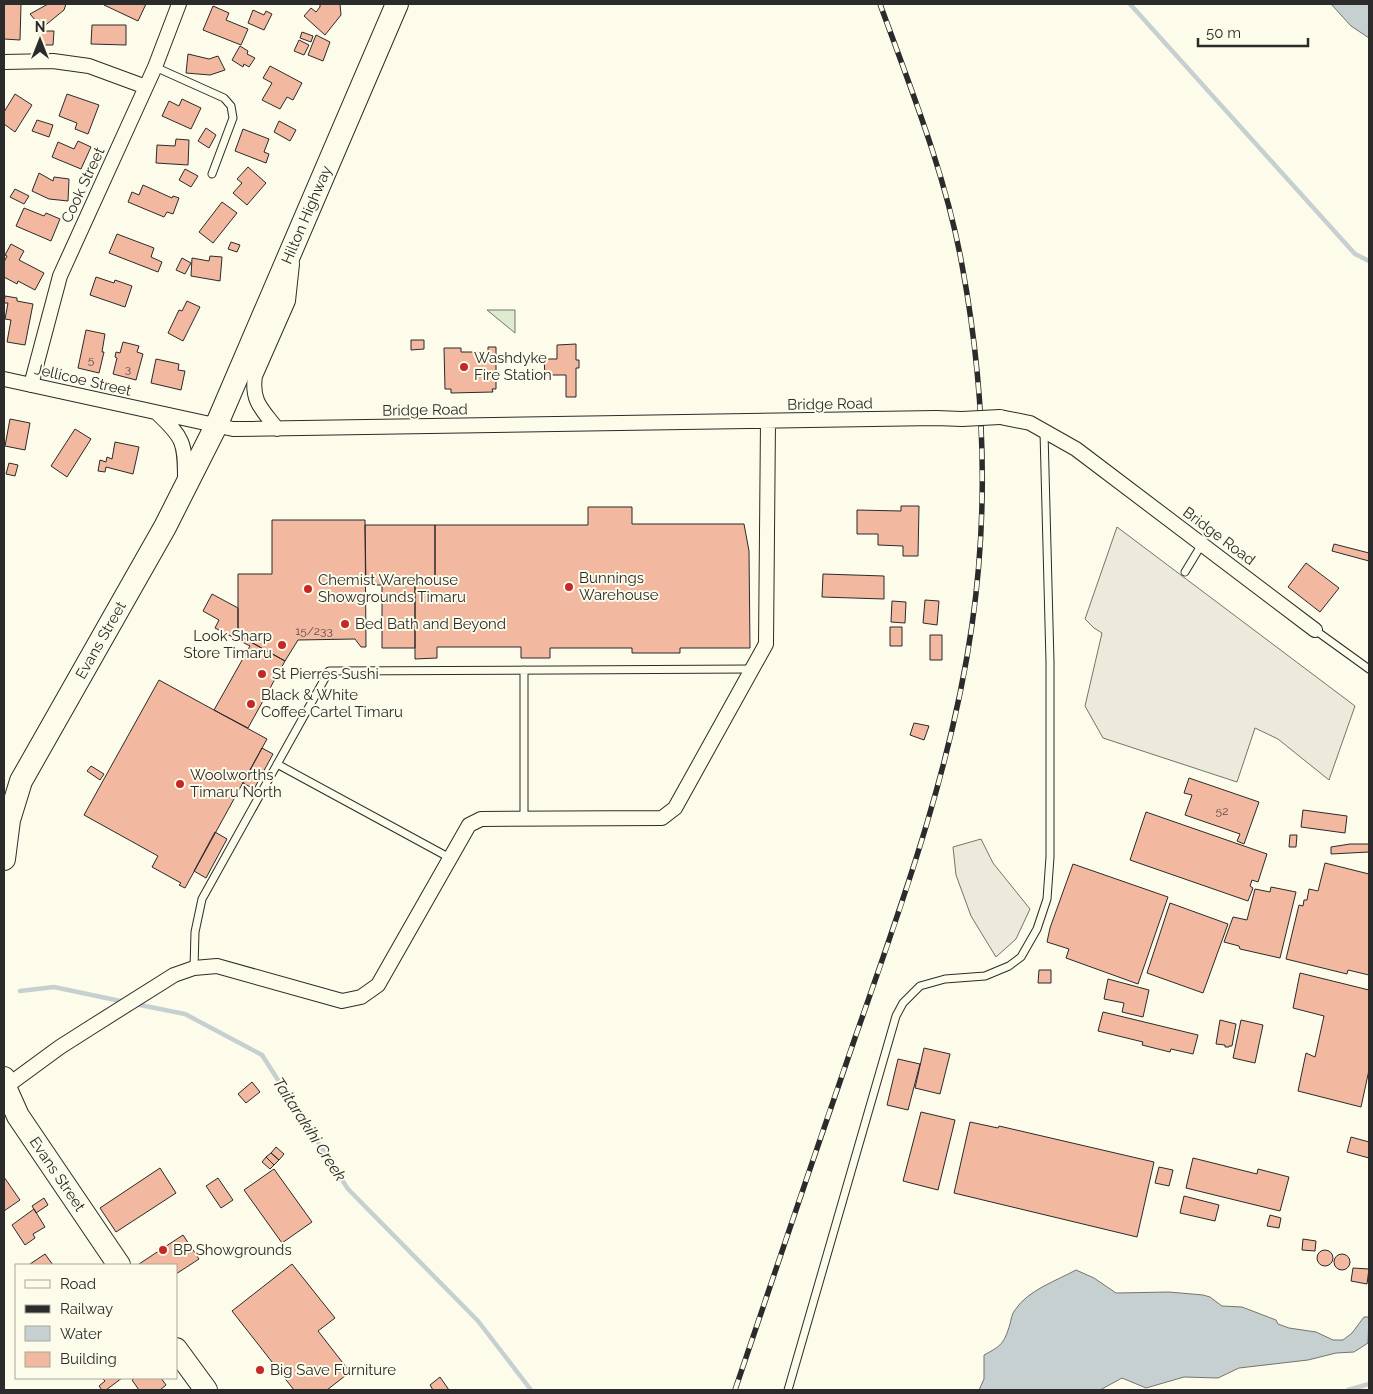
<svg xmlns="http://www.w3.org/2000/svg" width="1373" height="1394" font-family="Raleway,sans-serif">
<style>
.green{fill:#deebd1;stroke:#74746e}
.parking{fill:#eceadb;stroke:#74746e}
.water{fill:#c7d0d0;stroke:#74746e}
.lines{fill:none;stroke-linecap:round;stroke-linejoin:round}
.stream{stroke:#c7d0d0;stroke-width:4.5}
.building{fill:#f2b8a0;stroke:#2b2b2b}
.service-casing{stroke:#2b2b2b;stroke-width:9}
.minor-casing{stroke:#2b2b2b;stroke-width:16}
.trunk-casing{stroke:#2b2b2b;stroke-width:24}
.service{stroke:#fdfbea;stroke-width:7}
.minor{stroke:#fdfbea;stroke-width:14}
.trunk{stroke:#fdfbea;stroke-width:22}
.rail-casing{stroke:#2b2b2b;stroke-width:5.5}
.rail{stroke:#fdfbea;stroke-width:4;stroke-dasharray:11;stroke-linecap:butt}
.minor-bridge-casing{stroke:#2b2b2b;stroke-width:16;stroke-linecap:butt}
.minor-bridge{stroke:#fdfbea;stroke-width:14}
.poi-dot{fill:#c62828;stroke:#fdfbea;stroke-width:2}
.labels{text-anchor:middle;stroke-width:4;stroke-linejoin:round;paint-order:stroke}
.number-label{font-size:12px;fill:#5d4e48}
.street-label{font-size:15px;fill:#2b2b2b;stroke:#fdfbea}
.poi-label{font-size:15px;fill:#2b2b2b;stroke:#fdfbea;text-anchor:start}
.water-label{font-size:16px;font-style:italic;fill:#2b2b2b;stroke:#fdfbea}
</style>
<rect width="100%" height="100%" fill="#fdfbea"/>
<!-- green -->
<path class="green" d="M487 310H515V333Z"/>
<!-- parking -->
<path class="parking" d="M1117 527 1355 706 1329 780 1278 739 1255 728 1237 782 1103 738 1085 706 1102 633 1094 628 1085 619Z
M981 839 993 863 1030 909 1016 939 996 957 971 916 956 875 953 847Z"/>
<!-- water -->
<path class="water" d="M1331 4H1369V38L1351 26Z
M1076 1270 1094 1278 1116 1293 1169 1292 1203 1295 1210 1297 1222 1306 1242 1307 1276 1320 1278 1324 1289 1328 1316 1332 1333 1340H1343L1352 1333 1364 1317H1369L1368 1343 1354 1352 1336 1353 1308 1360 1239 1368 1218 1378 1184 1377 1146 1388 1122 1378 1100 1390H979L984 1379V1355C1001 1346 1004 1344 1010 1324 1011 1320 1012 1313 1015 1310 1028 1290 1056 1281 1076 1270Z"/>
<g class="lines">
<!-- stream -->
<path class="stream" d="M1130 4 1355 254 1369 261
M20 991 54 987 125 1002
M135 1004 185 1014 262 1055 348 1189 478 1321 531 1390
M1348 1390 1369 1384"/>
</g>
<!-- building -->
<path class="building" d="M4 4H21L20 40 4 39Z
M48 4H66L64 10 42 28 30 14Z
M105 4H146L138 21 104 5Z
M320 4H340L341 15 325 35 304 16 311 8 316 12 320 7Z
M213 6 229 13 226 20 248 29 241 45 203 30Z
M253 10 264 15 266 11 272 14 264 30 248 23Z
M92 25H126V45L91 44Z
M39 31H54L53 45H39Z
M302 32 313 36 311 42 300 38Z
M316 35 330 42 323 61 308 55Z
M299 40 309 45 304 55 294 51Z
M240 46 248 51 247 54 255 58 249 67 244 64 243 67 232 60Z
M188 54 209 59 218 56 225 70 210 75 186 73Z
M270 66 302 83 293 100 287 97 280 109 262 100 272 83 263 78Z
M15 94 32 105 15 132 4 124V112Z
M67 94 99 105 88 134 75 129 77 123 59 116Z
M182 99 201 108 191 129 162 116 169 101 179 106Z
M37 120 53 125 49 137 32 131Z
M279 121 296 130 290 141 274 132Z
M206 128 216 135 209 148 198 141Z
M243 129 269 139 264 152 269 154 266 163 235 151Z
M176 139 189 140 188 165 156 163 157 145 175 146Z
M78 141 91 147 81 169 52 157 58 142 74 149Z
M248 167 266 183 247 205 233 193 242 183 237 179Z
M185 169 198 176 191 187 179 180Z
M39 173 53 181 54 177 69 179 68 201 49 199 32 191Z
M143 185 172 198 173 196 179 198 173 214 167 212 164 217 128 202 132 192 139 195Z
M15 189 29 196 24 204 10 197Z
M222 202 237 213 213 243 199 232Z
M24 208 44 216 46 213 60 219 51 241 16 226Z
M117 234 154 248 151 257 162 262 158 272 109 253Z
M231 242 240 245 237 252 228 249Z
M11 244 24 251 19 260 44 273 35 290 18 281 17 284 4 277V262L7 256 5 255Z
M210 256 222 257 220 281 191 276 192 258 209 261Z
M182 258 191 263 185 274 176 270Z
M96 277 114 283 115 280 132 286 125 307 90 295Z
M5 296 17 298V301L33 304 25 345 7 342 11 320 5 319 8 303H4Z
M187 301 200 307 183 341 168 333 179 310 182 311Z
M86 330 105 334 102 352H104L99 373 78 368Z
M411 340H424V349L411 350Z
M123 342 139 346 137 352 143 354 136 380 113 374 117 358 115 357 116 352 120 353Z
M576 344V360H579V368H576V397H566V375H545L544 359H557V345Z
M488 347H496V389H492L493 392 451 393V389H445L444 348H461V352H488Z
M156 359 179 364 178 370 185 371 181 390 151 383Z
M10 419 30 423 25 450 5 446Z
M75 429 91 439 67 477 51 466Z
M115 442 139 447 133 474 106 467 105 472 98 471 100 460 106 462 107 457 112 459Z
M9 463 18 465 15 476 6 474Z
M901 506H919L918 556H903V546L878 545V534H857V510L901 511Z
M588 507H632V524H744L749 551 750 648H680V653H632V648H550V658H521V647H437V658L415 659V583H435V525H588Z
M272 520H365L366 647H361L355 639 298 640 285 661 238 635V574H272Z
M365 525H435V583H415V648H382V585H366Z
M1334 544 1369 553V561L1332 551Z
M1306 563 1339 588 1320 612 1288 587Z
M823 574 884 576V599L822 597Z
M212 594 238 608V635L285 661 248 728 214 710 250 646 215 628 219 620 203 611Z
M925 600 939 601 937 625 923 623Z
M892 601 906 602 905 623 891 622Z
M890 627H902V646H890Z
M930 635H942V660H930Z
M159 680 267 739 185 888 179 885 181 883 152 867 158 856 84 815Z
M914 723 929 726 924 740 910 735Z
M262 748 273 754 254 789 243 783Z
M91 766 104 774 100 780 87 771Z
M1189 778 1259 802 1244 844 1237 841 1240 834 1185 815 1192 795 1184 793Z
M1303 810 1347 816 1345 833 1301 827Z
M1146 812 1267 854 1258 882 1252 880 1250 886 1253 888 1248 901 1130 860Z
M215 832 227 839 206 878 194 871Z
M1290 835H1297L1296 847H1289Z
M1350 844H1369V852L1331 854V847Z
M1325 863 1369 874V975L1348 970 1347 974 1286 959 1299 905 1303 906 1304 900H1307L1309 889 1318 891Z
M1073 864 1168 897 1138 984 1066 958 1069 949 1047 942 1050 928Z
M1271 887 1296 892 1280 958 1240 949 1239 946 1224 942 1233 917 1247 920 1255 889 1270 892Z
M1170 903 1228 924 1203 993 1147 973Z
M1039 970H1051V983H1038Z
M1300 973 1369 990V1070L1361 1107 1298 1091 1306 1053 1315 1057 1324 1016 1293 1008Z
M1108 979 1149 990 1143 1017 1122 1012 1124 1003 1104 999Z
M1103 1012 1198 1035 1193 1054 1171 1049 1170 1052 1142 1045 1143 1042 1098 1031Z
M1220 1020 1236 1024 1232 1046H1229V1047H1225V1045L1216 1044Z
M1241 1020 1263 1025 1255 1063 1233 1058Z
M924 1048 950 1054 940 1094 915 1088Z
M898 1059 920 1064 908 1110 887 1105Z
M252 1082 260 1092 246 1103 238 1094Z
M921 1112 955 1120 938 1190 903 1181Z
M970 1122 998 1128 999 1126 1154 1162 1137 1237 954 1193Z
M1351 1137 1369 1142V1158L1347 1152Z
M276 1147 284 1154 279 1160 271 1153Z
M271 1153 279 1160 274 1165 266 1157Z
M266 1157 274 1165 270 1169 262 1162Z
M1193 1158 1257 1174 1258 1169 1289 1177 1280 1211 1186 1188Z
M1159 1167 1173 1170 1169 1186 1155 1183Z
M160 1168 176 1193 116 1232 100 1208Z
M274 1169 312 1222 282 1243 244 1190Z
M4 1177 20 1200 4 1211Z
M218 1178 233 1200 221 1208 206 1186Z
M1184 1196 1219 1205 1215 1221 1180 1213Z
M44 1198 48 1205 36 1213 32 1206Z
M34 1209 45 1227 33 1234 35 1238 25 1245 12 1225Z
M1270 1215 1281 1218 1279 1228 1267 1226Z
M183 1235 199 1259 176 1274V1265H140L139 1264Z
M1303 1239 1316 1241 1315 1251 1302 1250Z
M1317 1258a8 8 0 1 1 16 0a8 8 0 1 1-16 0Z
M45 1254 53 1265H31L30 1264Z
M1334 1262a8 8 0 1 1 16 0a8 8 0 1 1-16 0Z
M292 1264 335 1318 318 1331 350 1372 327 1390H294L232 1311Z
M1353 1268 1369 1269 1367 1284 1351 1281Z
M440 1377 449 1390H433L430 1385Z
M102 1378H122L106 1390H102L99 1386 105 1381Z
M135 1378H161L166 1385 160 1390H139L132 1380Z"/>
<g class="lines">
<!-- service casing -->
<g class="service-casing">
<path id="service" d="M155 67 224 98 231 106 233 118 212 174
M1185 572 1202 544
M1315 630 1369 669
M524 670V819
M277 764 450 858
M194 968 195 932 202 899 329 671 752 669
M788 1390 896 1016 903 1003 920 986 945 979 985 976 1009 966 1021 957 1037 929 1047 899 1050 857V662L1044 432"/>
</g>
<!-- minor casing -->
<g class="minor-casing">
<path id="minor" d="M4 62 53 61 89 66 146 87
M4 379 233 429 936 418 962 419
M31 385 60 276 155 67 179 4
M157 413C184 438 185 443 185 479
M1000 417 1030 423 1076 449 1315 630
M277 429C263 410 251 402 255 376L288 301 292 264
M4 1088 60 1047 93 1026 174 975 194 968 217 966 342 1001 361 997 378 985 469 825 481 819 662 818 675 808 766 644 768 421"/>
</g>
<!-- trunk casing -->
<g class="trunk-casing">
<g id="trunk">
<path id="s1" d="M4 859 9 820 21 781 165 527 216 426 397 4"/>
<path id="s2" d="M4 1078 5 1087 18 1116 119 1265"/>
<path d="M176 1349 206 1390"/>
</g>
</g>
<!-- service -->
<use href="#service" class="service"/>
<!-- minor -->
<use href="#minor" class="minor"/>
<!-- trunk -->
<use href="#trunk" class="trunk"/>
<!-- rail casing -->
<g class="rail-casing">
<path id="rail" d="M735 1390C775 1272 815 1153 856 1035 903 901 952 766 972 625 989 506 984 383 962 265 946 176 911 89 880 4"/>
</g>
<!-- rail -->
<use href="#rail" class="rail"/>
<!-- minor-bridge casing -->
<g class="minor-bridge-casing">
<path id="minor-bridge" d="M962 419 1000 417"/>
</g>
<!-- minor-bridge -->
<use href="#minor-bridge" class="minor-bridge"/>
</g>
<!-- markers -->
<g class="poi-dot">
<circle cx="464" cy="367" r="5"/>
<circle cx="569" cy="587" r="5"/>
<circle cx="308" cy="589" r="5"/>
<circle cx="345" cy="624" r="5"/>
<circle cx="282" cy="645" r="5"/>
<circle cx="262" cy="674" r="5"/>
<circle cx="251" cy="704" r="5"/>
<circle cx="180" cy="784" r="5"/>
<circle cx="163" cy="1250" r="5"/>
<circle cx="260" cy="1370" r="5"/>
</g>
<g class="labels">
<!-- number labels -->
<g class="number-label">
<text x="91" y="364">5</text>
<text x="128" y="373">3</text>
<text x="314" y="635">15/233</text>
<text x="1222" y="815">52</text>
</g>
<!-- street labels -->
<g class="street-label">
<text transform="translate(83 185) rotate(-65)" y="5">Cook Street</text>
<text dy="5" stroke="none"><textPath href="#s1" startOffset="715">Hilton Highway</textPath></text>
<text transform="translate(83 380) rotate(13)" y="5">Jellicoe Street</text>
<text transform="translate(830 404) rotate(-1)" y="5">Bridge Road</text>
<text transform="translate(425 410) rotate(-1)" y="5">Bridge Road</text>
<text transform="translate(1219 536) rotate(37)" y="5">Bridge Road</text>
<text dy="5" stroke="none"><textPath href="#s1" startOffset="242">Evans Street</textPath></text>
<text dy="5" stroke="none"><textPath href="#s2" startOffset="111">Evans Street</textPath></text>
</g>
<!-- poi labels -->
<g class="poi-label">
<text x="474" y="363">Washdyke<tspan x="474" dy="17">Fire Station</tspan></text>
<text x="579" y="583">Bunnings<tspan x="579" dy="17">Warehouse</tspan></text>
<text x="318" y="585">Chemist Warehouse<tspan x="318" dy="17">Showgrounds Timaru</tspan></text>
<text x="355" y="629">Bed Bath and Beyond</text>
<text x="272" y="641" text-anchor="end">Look Sharp<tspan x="272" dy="17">Store Timaru</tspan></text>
<text x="272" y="679">St Pierres Sushi</text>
<text x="261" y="700">Black &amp; White<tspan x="261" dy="17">Coffee Cartel Timaru</tspan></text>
<text x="190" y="780">Woolworths<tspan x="190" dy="17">Timaru North</tspan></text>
<text x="173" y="1255">BP Showgrounds</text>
<text x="270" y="1375">Big Save Furniture</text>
</g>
<!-- water labels -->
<g class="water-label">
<text transform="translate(310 1129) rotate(57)" y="6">Taitarakihi Creek</text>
</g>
</g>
<!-- border -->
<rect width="1373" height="1394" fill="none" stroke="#2b2b2b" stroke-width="10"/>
<!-- legend -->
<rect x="15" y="1264" width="162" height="115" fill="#fdfbea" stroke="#a9a89e"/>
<rect x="25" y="1280" width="25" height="8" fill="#fdfbea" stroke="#a9a89e"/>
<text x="60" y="1289" font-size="15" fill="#2b2b2b">Road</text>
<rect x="25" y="1305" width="25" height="8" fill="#2b2b2b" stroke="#a9a89e"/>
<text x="60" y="1314" font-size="15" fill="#2b2b2b">Railway</text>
<rect x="25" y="1326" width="25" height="15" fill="#c7d0d0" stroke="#a9a89e"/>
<text x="60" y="1339" font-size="15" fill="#2b2b2b">Water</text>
<rect x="25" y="1352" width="25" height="15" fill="#f2b8a0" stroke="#a9a89e"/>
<text x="60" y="1364" font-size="15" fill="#2b2b2b">Building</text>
<!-- north arrow -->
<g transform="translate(40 40)" stroke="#fdfbea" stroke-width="4" paint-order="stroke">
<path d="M0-4L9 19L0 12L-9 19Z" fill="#2b2b2b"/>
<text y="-8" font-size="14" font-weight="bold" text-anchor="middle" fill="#2b2b2b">N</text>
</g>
<!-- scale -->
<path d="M1198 38v8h110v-8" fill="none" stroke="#2b2b2b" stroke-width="2.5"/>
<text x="1206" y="38" font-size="15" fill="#2b2b2b" stroke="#fdfbea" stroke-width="4" paint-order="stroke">50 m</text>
</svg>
